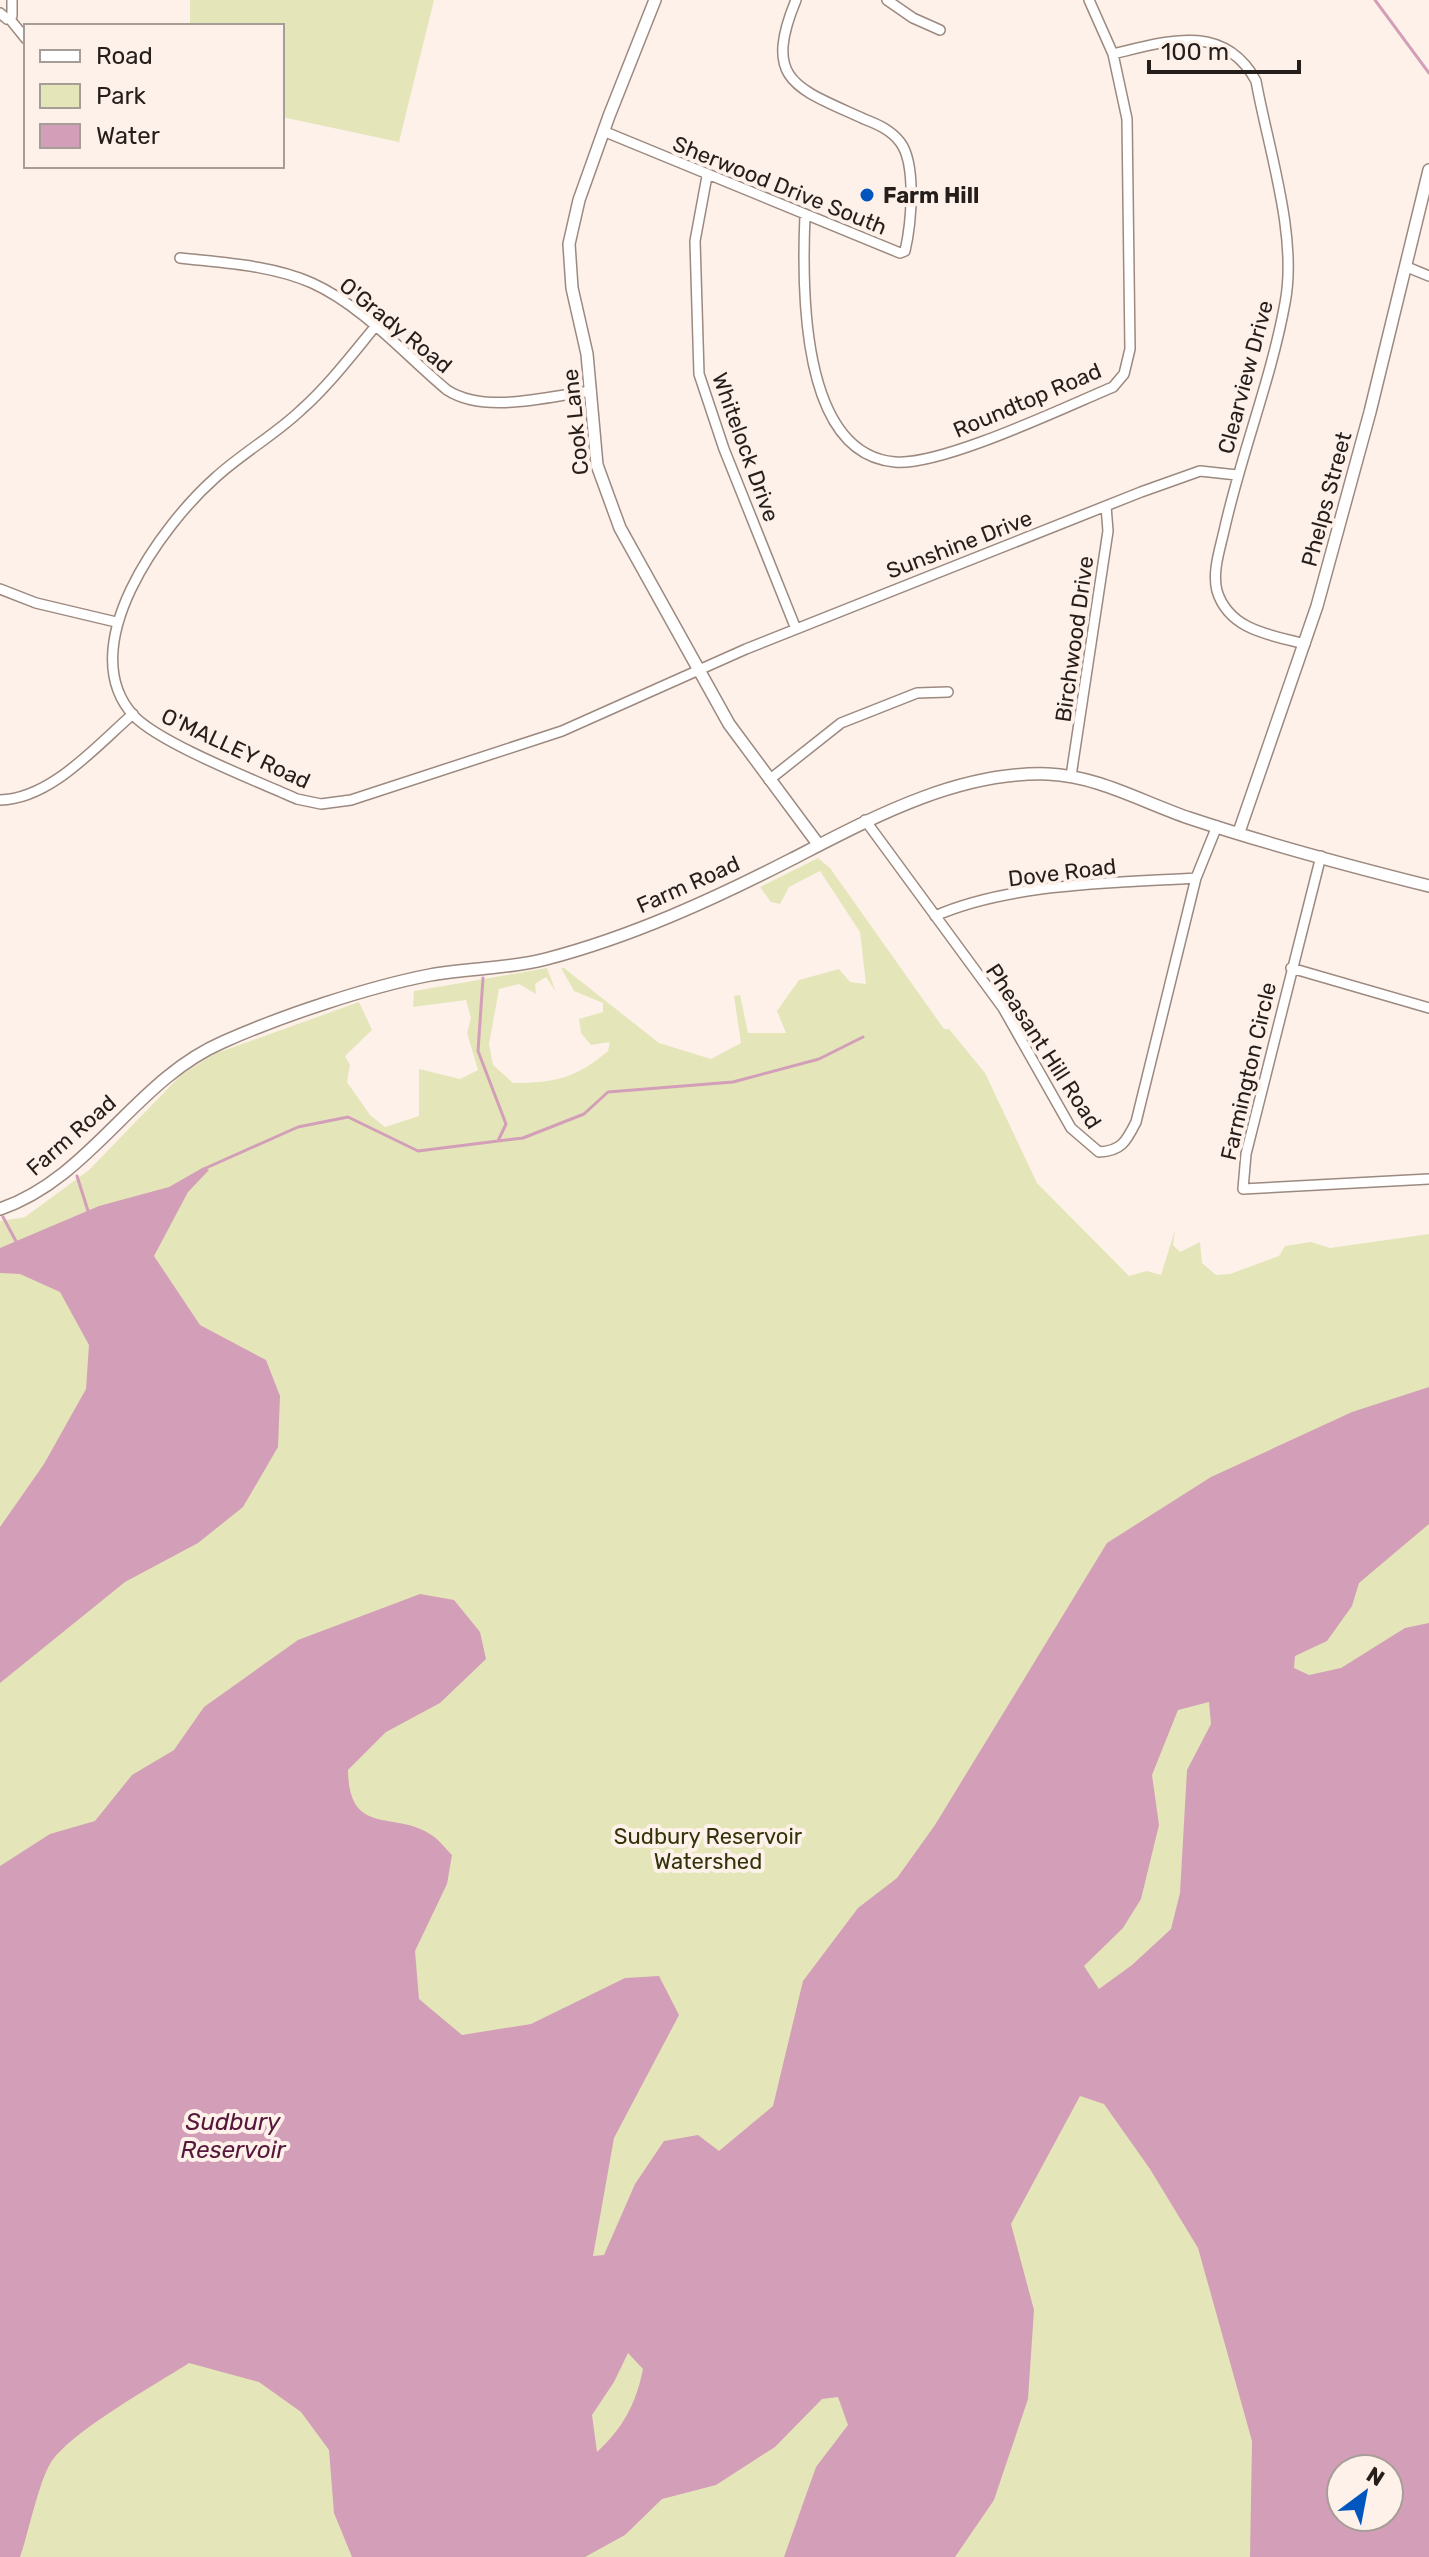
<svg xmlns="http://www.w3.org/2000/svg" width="1429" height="2557" font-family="Rubik,sans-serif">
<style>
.green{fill:#e4e6ba;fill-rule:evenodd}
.water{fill:#d39eb7;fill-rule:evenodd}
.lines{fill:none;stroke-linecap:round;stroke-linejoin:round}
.stream{stroke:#d39eb7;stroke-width:3}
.minor-casing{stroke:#9c897f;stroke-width:12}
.tertiary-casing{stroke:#9c897f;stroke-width:14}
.minor{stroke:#fff;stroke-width:9}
.tertiary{stroke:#fff;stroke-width:11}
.poi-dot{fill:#0055be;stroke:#fdf1ea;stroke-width:3}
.labels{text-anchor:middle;stroke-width:8;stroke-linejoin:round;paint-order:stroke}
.street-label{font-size:22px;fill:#261e1b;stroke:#fdf1ea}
.poi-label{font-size:22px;font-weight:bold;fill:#261e1b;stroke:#fdf1ea;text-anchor:start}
.park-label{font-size:22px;fill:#333309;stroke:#fdf1ea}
.water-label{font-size:24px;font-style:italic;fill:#55173b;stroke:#fdf1ea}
</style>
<rect width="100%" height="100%" fill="#fdf1ea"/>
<!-- green -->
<path class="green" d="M190 0H434L399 142 282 117V26H190Z
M818 858 830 868 944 1029H949L985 1073 1037 1183 1129 1276 1147 1271 1161 1275 1175 1230 1173 1245 1180 1252 1200 1242 1202 1263 1216 1275 1230 1274 1279 1256 1285 1246 1311 1242 1330 1248 1429 1234V2557H0V1221L25 1217 89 1170 181 1075 214 1054 359 1002 372 1030 345 1056 350 1065 347 1082 370 1115 385 1127 419 1116V1069L460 1079 478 1070 467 1033 471 1018 466 1000 413 1007 414 991 547 968 556 992 546 977 535 984 536 994 519 984 499 989 489 1044 493 1065 513 1083C555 1083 576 1078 608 1051L610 1042 591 1045 581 1033 579 1019 603 1012V1003L574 991 561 968H564L659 1043 711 1059 741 1043 734 996 740 995 748 1033H786L777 1011 799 980 839 969 850 982 866 984 860 932 820 871 789 887 780 904 771 902 760 887ZM1341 2469H1389V2517H1341Z"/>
<!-- water -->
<path class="water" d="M204 1167 209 1170 188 1192 154 1256 200 1325 266 1360 280 1396 278 1447 243 1507 198 1543 125 1582 0 1683V1527L44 1464 86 1389 89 1345 60 1292 20 1274 0 1273V1248L99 1206 169 1187Z
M1429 1387V1524L1359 1583 1352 1606 1327 1641 1295 1656 1294 1668 1309 1675 1341 1668 1405 1628 1429 1623V2557H1250L1252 2441 1198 2248 1150 2169 1104 2104 1080 2096 1011 2224 1034 2310 1028 2399 994 2500 955 2557H784L816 2467 848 2425 838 2397 822 2399 775 2447 716 2485 662 2499 625 2535 585 2557H352L334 2513 329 2450 301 2412 259 2382 189 2363C155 2385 68 2433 50 2464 38 2485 29 2531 20 2557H0V1866L50 1834 95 1821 132 1775 174 1750 204 1707 298 1640 420 1594 454 1600 480 1632 486 1659 440 1703 386 1732 348 1770C349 1839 396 1809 433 1836 440 1841 446 1849 452 1855L447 1884 415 1951 419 1999 462 2035 531 2024 625 1978 659 1976 679 2015 614 2138 593 2256 604 2255 635 2184 664 2141 698 2135 719 2151 773 2106 803 1981 858 1908 897 1878 935 1825 1107 1543 1211 1477 1352 1412ZM1209 1702 1211 1724 1187 1770 1180 1893 1171 1929 1132 1965 1099 1989 1084 1966 1123 1928 1141 1899 1159 1825 1152 1775 1178 1710ZM628 2353 643 2369C636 2404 623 2428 597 2452L592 2415 614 2382ZM1341 2469H1389V2517H1341Z"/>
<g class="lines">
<!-- stream -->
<path class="stream" d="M1375 0 1429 73
M483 978 478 1051 506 1124 498 1141
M206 1168 298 1127 348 1117 418 1151 523 1138 584 1114 608 1092 733 1082 819 1059 863 1037
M77 1176 89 1214
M3 1217 18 1245"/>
<!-- minor casing -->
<g class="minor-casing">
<path id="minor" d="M887 0 913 18 940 30
M0 13 7 19 12 16V0
M9 18 26 39
M1113 54C1167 41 1224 22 1256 81 1268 148 1298 236 1285 303 1271 380 1241 454 1224 531 1220 549 1212 572 1217 591 1229 630 1270 635 1305 644
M603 131 900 253 905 251C911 225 917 164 900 142 891 130 877 124 864 119 797 88 762 82 796 0
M707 176 695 241 699 374 724 449 796 629
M805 215C802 284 799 454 895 462 942 466 1065 407 1113 387L1124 374 1130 349 1127 119 1113 54 1089 0
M180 258C224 263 271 265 312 283 363 306 405 355 447 390 486 415 548 396 591 391
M1407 267 1429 276
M374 328C351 356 328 386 301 410 275 435 242 453 215 478 162 525 71 648 134 716 161 744 257 781 297 799L321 804 351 800 562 731 746 649 1141 492 1200 471 1237 475
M0 589 36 603 116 622
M1071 776 1108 531 1106 506
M769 780 841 723 917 693 948 692
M0 800C51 799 96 746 133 714
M865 820 1003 1008 1071 1128 1099 1152C1121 1151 1126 1142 1136 1122L1196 878 1217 826
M1321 856 1246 1154 1243 1189 1429 1179
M935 916C1010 883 1114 883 1196 878
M1291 968 1429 1008"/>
</g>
<!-- tertiary casing -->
<g class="tertiary-casing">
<path id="tertiary" d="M655 0 609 116 579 200 569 244 572 288 587 354 597 465 620 528 729 724 818 844
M1239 832 1317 606 1370 412 1429 170
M0 1209C91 1178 135 1080 223 1042 281 1016 368 987 430 975 469 968 508 969 546 959 631 937 714 899 792 859 870 819 957 771 1048 774 1098 776 1142 802 1189 818 1267 844 1349 866 1429 886"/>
</g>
<!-- minor -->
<use href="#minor" class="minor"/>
<!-- tertiary -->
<use href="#tertiary" class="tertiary"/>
</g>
<!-- markers -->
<circle class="poi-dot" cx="867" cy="195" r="8"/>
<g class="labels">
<!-- street labels -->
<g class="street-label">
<text transform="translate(780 185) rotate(22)" y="8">Sherwood Drive South</text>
<text transform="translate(396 325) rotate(39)" y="8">O'Grady Road</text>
<text transform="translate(1245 377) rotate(-75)" y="8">Clearview Drive</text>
<text transform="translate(1027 400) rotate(-23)" y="8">Roundtop Road</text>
<text transform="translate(575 422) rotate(-96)" y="8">Cook Lane</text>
<text transform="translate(746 447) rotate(70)" y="8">Whitelock Drive</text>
<text transform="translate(1326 499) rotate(-75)" y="8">Phelps Street</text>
<text transform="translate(959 544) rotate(-21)" y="8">Sunshine Drive</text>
<text transform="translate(1074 639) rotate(-82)" y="8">Birchwood Drive</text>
<text transform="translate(236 748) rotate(25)" y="8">O'MALLEY Road</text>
<text transform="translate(1062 872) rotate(-7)" y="8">Dove Road</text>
<text transform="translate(688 884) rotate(-24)" y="8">Farm Road</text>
<text transform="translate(1044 1046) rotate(57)" y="8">Pheasant Hill Road</text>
<text transform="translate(1248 1071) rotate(-77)" y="8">Farmington Circle</text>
<text transform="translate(71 1135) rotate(-41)" y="8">Farm Road</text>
</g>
<!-- poi labels -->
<g class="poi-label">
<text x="883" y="203">Farm Hill</text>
</g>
<!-- park labels -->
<g class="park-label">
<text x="708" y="1844">Sudbury Reservoir<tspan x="708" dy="25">Watershed</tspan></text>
</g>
<!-- water labels -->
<g class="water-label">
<text x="233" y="2130">Sudbury<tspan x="233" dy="28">Reservoir</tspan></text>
</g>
</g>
<!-- legend -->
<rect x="24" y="24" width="260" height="144" fill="#fdf1ea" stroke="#a79d97" stroke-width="2"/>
<rect x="40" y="50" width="40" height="12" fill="#ffffff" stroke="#a79d97" stroke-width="2"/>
<text x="96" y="64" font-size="24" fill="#261e1b">Road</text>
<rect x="40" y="84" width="40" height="24" fill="#e4e6ba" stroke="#a79d97" stroke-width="2"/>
<text x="96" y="104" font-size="24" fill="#261e1b">Park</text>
<rect x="40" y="124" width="40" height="24" fill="#d39eb7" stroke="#a79d97" stroke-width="2"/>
<text x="96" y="144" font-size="24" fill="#261e1b">Water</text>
<!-- north arrow -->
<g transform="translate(1365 2493) rotate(32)"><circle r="38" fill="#fdf1ea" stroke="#a79d97" stroke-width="2"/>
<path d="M0-6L14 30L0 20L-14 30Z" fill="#0055be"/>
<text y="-12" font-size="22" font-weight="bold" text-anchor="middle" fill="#261e1b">N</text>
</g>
<!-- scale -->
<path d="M1149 60v12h150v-12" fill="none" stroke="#261e1b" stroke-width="4"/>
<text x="1161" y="60" font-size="24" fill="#261e1b" stroke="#fdf1ea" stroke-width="6" paint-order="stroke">100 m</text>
</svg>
